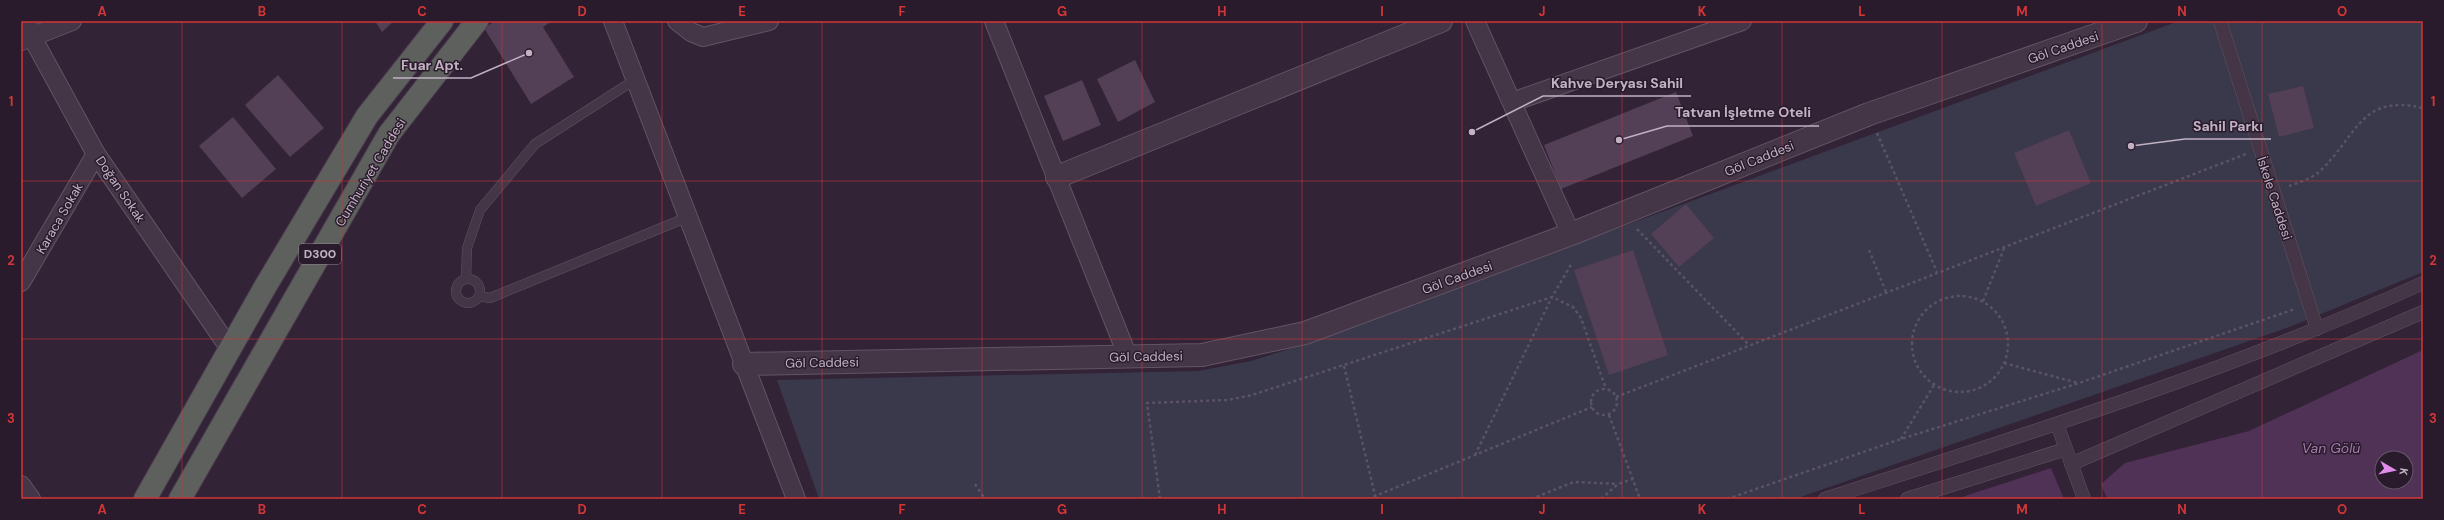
<svg xmlns="http://www.w3.org/2000/svg" width="2444" height="520" font-family="'DM Sans',sans-serif">
<style>
.green{fill:#3a384b}
.water{fill:#503256;fill-rule:evenodd}
.building{fill:#533f56}
.lines{fill:none;stroke-linecap:round;stroke-linejoin:round}
.service-casing{stroke:#625465;stroke-width:10}
.pedestrian-casing{stroke:#625465;stroke-width:14}
.minor-casing{stroke:#625465;stroke-width:20}
.tertiary-casing{stroke:#625465;stroke-width:24}
.trunk-casing{stroke:#4c3e4f;stroke-width:24}
.path{stroke:#5a5265;stroke-width:2.5;stroke-dasharray:3 3;stroke-linecap:butt}
.service{stroke:#443647;stroke-width:9}
.pedestrian{stroke:#443647;stroke-width:13}
.minor{stroke:#443647;stroke-width:18}
.tertiary{stroke:#443647;stroke-width:22}
.trunk{stroke:#5e605e;stroke-width:22}
.grid{fill:none;stroke:#d43638;stroke-width:1;stroke-opacity:0.55}
.labels{text-anchor:middle;stroke-width:3;stroke-linejoin:round;paint-order:stroke}
.shield{fill:#291b2b;stroke:#938495;stroke-width:1}
.shield-label{font-size:12px;font-weight:bold;fill:#c1b1c3}
.street-label{font-size:13px;fill:#c1b1c3;stroke:#291b2b}
.water-label{font-size:14px;font-style:italic;fill:#a17ba9;stroke:#291b2b}
.leader{fill:none;stroke:#c1b1c3;stroke-width:1.5}
.callout-dot{fill:#c1b1c3;stroke:#291b2b;stroke-width:1.5}
.callout-label{font-size:14px;text-anchor:middle;font-weight:bold;fill:#c1b1c3;stroke:#291b2b;stroke-width:3;stroke-linejoin:round;paint-order:stroke}
.neatline{fill:none;stroke:#d43638;stroke-width:1.5}
.grid-label{font-size:13px;text-anchor:middle;font-weight:bold;fill:#d43638}
</style>
<rect width="100%" height="100%" fill="#332336"/>
<!-- green -->
<path class="green" d="M2179 21H2423V272L2292 326 1795 499H819L777 380 1198 371 1251 361 1299 346Z"/>
<!-- water -->
<path class="water" d="M2423 350V499H2107L2101 484 2125 463 2249 431ZM2382 458H2406V482H2382Z
M2051 468 2064 499H1956Z"/>
<!-- building -->
<path class="building" d="M375 21H394L382 32Z
M495 21H552L543 27 574 77 531 104 484 28Z
M1135 60 1155 102 1118 122 1097 79Z
M278 75 324 128 290 157 245 105Z
M1082 80 1101 125 1063 141 1044 96Z
M2303 86 2314 128 2279 137 2268 94Z
M1676 92 1693 136 1561 189 1544 145Z
M233 117 276 169 242 198 199 146Z
M2069 130 2091 183 2036 206 2014 153Z
M1686 204 1714 238 1679 267 1651 234Z
M1633 250 1668 355 1609 375 1574 270Z"/>
<g class="lines">
<!-- service casing -->
<g class="service-casing">
<path id="service" d="M466 279 467 248 480 210 535 144 636 79
M456 291a12 12 0 1 1 24 0a12 12 0 1 1-24 0Z
M479 296 490 298 688 217"/>
</g>
<!-- pedestrian casing -->
<g class="pedestrian-casing">
<path id="pedestrian" d="M2220 21 2317 329
M2057 424 2084 499
M2071 464 2423 312
M1825 499C2027 434 2230 371 2423 283
M1907 499 2066 449"/>
</g>
<!-- minor casing -->
<g class="minor-casing">
<path id="minor" d="M27 21 32 37 96 154 230 349
M613 21 796 499
M677 21 691 32 703 37 769 21
M994 21 1128 357
M1475 21 1571 234
M21 41 72 21
M1512 102 1742 21
M21 282 96 154
M21 485 31 499"/>
</g>
<!-- tertiary casing -->
<g class="tertiary-casing">
<path id="tertiary" d="M1057 177 1441 21
M744 364 1202 355 1305 333 1571 234 1869 114 2136 21"/>
</g>
<!-- trunk casing -->
<g class="trunk-casing">
<path id="trunk" d="M145 499 265 287 367 116 442 21
M180 499 389 134 477 21"/>
</g>
<!-- path -->
<path class="path" d="M1877 133 1937 272
M2289 186C2298 183 2312 178 2319 172 2357 137 2360 93 2423 108
M1637 229 1749 345
M1869 250 1886 292
M1912 344a48 48 0 1 1 96 0a48 48 0 1 1-96 0Z
M1983 301 2005 246
M2004 363 2078 383
M1344 366 1376 499
M1591 402a13 13 0 1 1 26 0a13 13 0 1 1-26 0Z
M1616 397 2246 154
M1609 415 1640 499
M1901 439 1934 385
M1475 455 1552 297 1572 263
M975 484 985 499
M1160 499 1147 403 1228 400 1252 395 1552 297 1573 307 1581 318 1606 389
M1368 499 1592 407
M1531 499 1574 482 1618 484
M1601 499 1618 484 1633 479
M1727 499 1901 439 2079 383 2295 309"/>
<!-- service -->
<use href="#service" class="service"/>
<!-- pedestrian -->
<use href="#pedestrian" class="pedestrian"/>
<!-- minor -->
<use href="#minor" class="minor"/>
<!-- tertiary -->
<use href="#tertiary" class="tertiary"/>
<!-- trunk -->
<use href="#trunk" class="trunk"/>
</g>
<!-- grid -->
<path class="grid" d="M182 21V499M342 21V499M502 21V499M662 21V499M822 21V499M982 21V499M1142 21V499M1302 21V499M1462 21V499M1622 21V499M1782 21V499M1942 21V499M2102 21V499M2262 21V499M21 181H2423M21 339H2423"/>
<g class="labels">
<!-- shield labels -->
<rect class="shield" x="299" y="244" width="42" height="20" rx="3"/>
<g class="shield-label">
<text x="320" y="258">D300</text>
</g>
<!-- street labels -->
<g class="street-label">
<text transform="translate(2063 47) rotate(-19)" y="5">Göl Caddesi</text>
<text transform="translate(1759 158) rotate(-22)" y="5">Göl Caddesi</text>
<text transform="translate(370 172) rotate(-59)" y="5">Cumhuriyet Caddesi</text>
<text transform="translate(121 189) rotate(56)" y="5">Doğan Sokak</text>
<text transform="translate(2275 198) rotate(72)" y="5">İskele Caddesi</text>
<text transform="translate(59 218) rotate(-60)" y="5">Karaca Sokak</text>
<text transform="translate(1457 277) rotate(-20)" y="5">Göl Caddesi</text>
<text transform="translate(1146 356) rotate(-1)" y="5">Göl Caddesi</text>
<text transform="translate(822 362) rotate(-1)" y="5">Göl Caddesi</text>
</g>
<!-- water labels -->
<g class="water-label">
<text x="2331" y="453">Van Gölü</text>
</g>
</g>
<!-- callouts -->
<path class="leader" d="M529 53L471 78H393M1472 132L1543 96H1691M1619 140L1667 126H1819M2131 146L2185 139H2271"/>
<g class="callout-dot">
<circle cx="529" cy="53" r="4"/>
<circle cx="1472" cy="132" r="4"/>
<circle cx="1619" cy="140" r="4"/>
<circle cx="2131" cy="146" r="4"/>
</g>
<g class="callout-label">
<text x="432" y="70">Fuar Apt.</text>
<text x="1617" y="88">Kahve Deryası Sahil</text>
<text x="1743" y="117">Tatvan İşletme Oteli</text>
<text x="2228" y="131">Sahil Parkı</text>
</g>
<!-- border -->
<rect width="2444" height="520" fill="none" stroke="#291b2b" stroke-width="44"/>
<!-- north arrow -->
<g transform="translate(2394 470) rotate(99)"><circle r="19" fill="#291b2b" stroke="#665768"/>
<path d="M0-3L7 15L0 10L-7 15Z" fill="#e28bed"/>
<text y="-6" font-size="11" font-weight="bold" text-anchor="middle" fill="#c1b1c3">K</text>
</g>
<rect x="22" y="22" width="2400" height="476" class="neatline"/>
<g class="grid-label">
<text x="102" y="16">A</text>
<text x="262" y="16">B</text>
<text x="422" y="16">C</text>
<text x="582" y="16">D</text>
<text x="742" y="16">E</text>
<text x="902" y="16">F</text>
<text x="1062" y="16">G</text>
<text x="1222" y="16">H</text>
<text x="1382" y="16">I</text>
<text x="1542" y="16">J</text>
<text x="1702" y="16">K</text>
<text x="1862" y="16">L</text>
<text x="2022" y="16">M</text>
<text x="2182" y="16">N</text>
<text x="2342" y="16">O</text>
<text x="11" y="106">1</text>
<text x="2433" y="106">1</text>
<text x="11" y="265">2</text>
<text x="2433" y="265">2</text>
<text x="11" y="423">3</text>
<text x="2433" y="423">3</text>
<text x="102" y="514">A</text>
<text x="262" y="514">B</text>
<text x="422" y="514">C</text>
<text x="582" y="514">D</text>
<text x="742" y="514">E</text>
<text x="902" y="514">F</text>
<text x="1062" y="514">G</text>
<text x="1222" y="514">H</text>
<text x="1382" y="514">I</text>
<text x="1542" y="514">J</text>
<text x="1702" y="514">K</text>
<text x="1862" y="514">L</text>
<text x="2022" y="514">M</text>
<text x="2182" y="514">N</text>
<text x="2342" y="514">O</text>
</g>
</svg>
